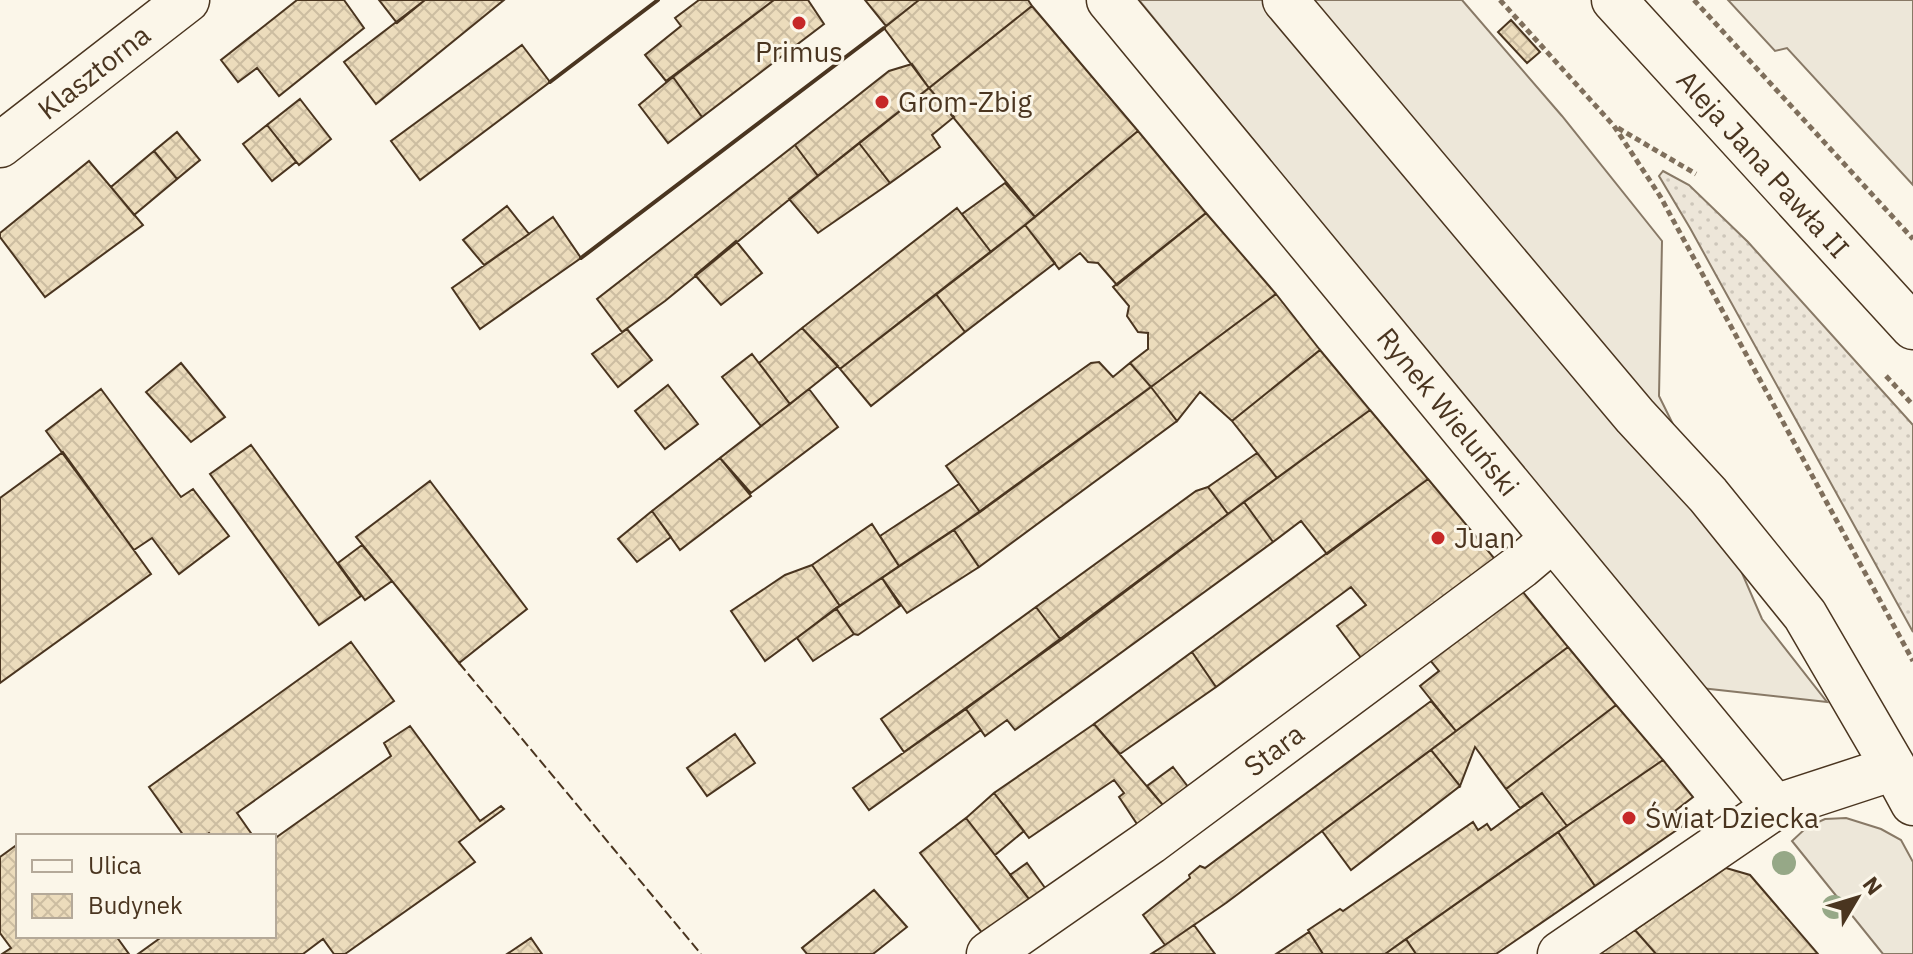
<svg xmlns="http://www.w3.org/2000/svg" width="1913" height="954" font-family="'IBM Plex Sans',sans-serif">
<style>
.grass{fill:url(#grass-dots);stroke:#887966;stroke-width:2}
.parking{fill:#ede7d9;stroke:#887966;stroke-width:2}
.building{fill:url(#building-cross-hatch);stroke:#4a3520;stroke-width:2}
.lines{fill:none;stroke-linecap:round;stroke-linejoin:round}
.minor-casing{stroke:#4a3520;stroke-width:47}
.path{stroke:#7f6f5c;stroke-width:5;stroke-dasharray:6 4;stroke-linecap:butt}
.minor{stroke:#fbf6e9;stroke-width:44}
.fence{stroke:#4a3520;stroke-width:2;stroke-dasharray:10 4;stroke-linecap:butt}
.wall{stroke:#4a3520;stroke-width:4}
.tree{fill:#96a887}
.poi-dot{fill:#c62828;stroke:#fbf6e9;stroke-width:3}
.labels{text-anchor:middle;stroke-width:6;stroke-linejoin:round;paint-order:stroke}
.poi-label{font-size:28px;fill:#4a3520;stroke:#fbf6e9;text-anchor:start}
.street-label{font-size:28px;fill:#4a3520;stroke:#fbf6e9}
</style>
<defs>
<pattern id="grass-dots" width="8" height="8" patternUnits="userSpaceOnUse" patternTransform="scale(2)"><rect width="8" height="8" fill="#ede6d9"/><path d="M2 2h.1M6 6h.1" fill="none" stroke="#cdc6ba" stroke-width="1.8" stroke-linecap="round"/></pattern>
<pattern id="building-cross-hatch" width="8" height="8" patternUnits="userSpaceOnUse" patternTransform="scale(2)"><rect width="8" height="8" fill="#ecdcbc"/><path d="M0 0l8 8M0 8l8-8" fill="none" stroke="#ccbda1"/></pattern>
</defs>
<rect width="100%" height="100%" fill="#fbf6e9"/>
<!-- grass -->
<path class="grass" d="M1663 171 1689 185 1748 242 1913 425V632L1690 228 1659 176Z"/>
<!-- parking -->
<path class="parking" d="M1139 0H1462L1562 116 1662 241 1659 396 1708 495 1762 619 1827 702 1701 688Z
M1728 0H1913V185L1787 48 1775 51Z
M1846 818 1881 829 1901 840 1913 862V954H1883L1792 841 1807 827 1825 819Z"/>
<!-- building -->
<path class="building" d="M297 0H344L364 28 279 96 257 68 238 82 221 60Z
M379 0H425L397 23Z
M425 0H504L376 104 344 62Z
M699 0H774L666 81 645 55 681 26 675 18Z
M774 0H808L824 24 702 117 673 77Z
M865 0H919L886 26Z
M919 0H1028L1032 6 929 88 884 28Z
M1032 6 1138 131 1035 217 929 88Z
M1511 20 1540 52 1527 63 1498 32Z
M522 45 550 82 420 180 391 141Z
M912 64 929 88 818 176 795 145 889 71Z
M673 77 702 117 668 143 639 105Z
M929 88 954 117 932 135 940 147 890 183 859 143Z
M300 99 331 139 299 165 267 125Z
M267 125 296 162 272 181 243 144Z
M1138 131 1206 213 1117 285 1098 263 1088 262 1080 253 1059 269 1025 225Z
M177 132 200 160 177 179 154 151Z
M859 143 890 183 818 233 789 199Z
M795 145 818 176 665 301 622 332 597 299Z
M154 151 177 179 134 215 111 187Z
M89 161 143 225 45 297 0 237V233Z
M1005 183 1035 217 991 252 962 214Z
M507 206 529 234 484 265 463 240Z
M957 208 991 252 840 369 802 328Z
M1206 213 1276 294 1151 387 1130 363 1148 349V333L1138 332 1127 316 1129 306 1113 287Z
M553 217 581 258 480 329 452 288Z
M1025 225 1055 263 965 332 936 294Z
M736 241 762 273 721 305 695 275Z
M936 294 965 332 871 406 840 369Z
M1276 294 1320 350 1232 421 1200 392 1177 421 1151 387Z
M802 328 838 366 790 404 759 363Z
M627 329 652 360 618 387 592 354Z
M1320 350 1370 410 1277 478 1232 421Z
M752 354 790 404 761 426 722 377Z
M1099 362 1113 377 1130 363 1151 387 980 512 946 466 1091 363Z
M181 363 225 417 191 442 146 392Z
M668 385 698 424 665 449 635 411Z
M1151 387 1177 421 979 567 954 530Z
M101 389 181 497 193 489 229 536 179 574 152 538 134 550 46 431Z
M809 389 838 427 751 493 720 458Z
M1370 410 1428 479 1327 554 1301 521 1273 542 1244 502Z
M251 445 361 596 319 625 210 474Z
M63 452 151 574 0 683V498Z
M1257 453 1277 478 1228 514 1208 487Z
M720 458 751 496 680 550 652 511Z
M1428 479 1499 564 1365 663 1337 626 1366 605 1351 587 1216 687 1192 652Z
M430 481 527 609 459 663 356 537Z
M959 484 980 512 899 566 880 536Z
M1208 487 1228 514 1061 640 1036 607 1196 491Z
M1244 502 1273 542 1015 730 1007 720 985 736 966 709Z
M652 511 671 537 637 562 618 539Z
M872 524 899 566 840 606 812 565Z
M954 530 979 567 907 613 882 578Z
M362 545 392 581 365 600 338 563Z
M812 565 840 606 765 661 731 611 785 575Z
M882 578 900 606 858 635 854 634 836 608Z
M1518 586 1568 647 1456 731 1420 686 1439 671 1425 654Z
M1036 607 1061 640 904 752 881 719Z
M836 608 854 634 813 661 797 638Z
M351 642 394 701 237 813 253 836H212L209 833 205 836H184L149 787Z
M1568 647 1616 705 1506 789 1475 747 1460 786 1431 750Z
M1192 652 1216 687 1120 754 1094 724Z
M1431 701 1456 731 1226 903 1165 945 1143 915 1190 878 1189 875 1200 866 1205 868Z
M1616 705 1663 760 1567 826 1542 793 1520 808 1506 789Z
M966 709 981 730 869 810 853 788Z
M1094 724 1167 810 1141 830 1119 797 1124 793 1114 780 1029 838 994 793Z
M410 726 480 821 501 806 504 809 459 842 475 862 345 954H334L323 939 303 954H138L163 936H274V839L391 756 384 743Z
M735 734 755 763 707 796 687 768Z
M1431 750 1460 786 1351 870 1322 831Z
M1663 760 1693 797 1675 811 1684 825 1595 886 1558 832Z
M1173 767 1192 792 1167 810 1147 786Z
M994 793 1024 831 995 855 966 818Z
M1542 793 1567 826 1385 954H1323L1308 930 1340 909 1343 911 1473 822 1478 830 1487 824 1491 830Z
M966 818 1033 904 987 939 920 853Z
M1558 832 1595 886 1496 954H1416L1406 939Z
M18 844V936H116L129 954H2L11 948 0 933V857Z
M1027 863 1048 892 1033 904 1010 875Z
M1726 868 1750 875 1818 954H1656L1635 930Z
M874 890 907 927 873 954H807L802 948Z
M1194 925 1215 954H1151L1165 945Z
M1635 930 1656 954H1597Z
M1309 932 1323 954H1276Z
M531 938 542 954H507Z
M1406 939 1416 954H1385Z"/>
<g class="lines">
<!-- minor casing -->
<g class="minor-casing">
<path id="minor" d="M1109 0 1775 807
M1285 0 1635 416 1708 495 1805 615 1894 768
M1614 0 1913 327
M0 145 187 0
M989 954 1150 842 1521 566 1553 539
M1560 954 1775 807 1894 768 1913 803"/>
</g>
<!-- path -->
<path class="path" d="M1500 0 1614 126 1660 196 1913 661
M1694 0 1913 239
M1618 128 1696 174
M1886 376 1913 405"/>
<!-- minor -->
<use href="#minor" class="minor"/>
<!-- fence -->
<path class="fence" d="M459 663 701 954"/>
<!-- wall -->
<path class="wall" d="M550 82 658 0
M581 258 884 28"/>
</g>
<!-- trees -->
<g class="tree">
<circle cx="1784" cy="863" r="12"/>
<circle cx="1834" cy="907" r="12"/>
</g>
<!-- markers -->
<g class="poi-dot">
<circle cx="799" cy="23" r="8"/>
<circle cx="882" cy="102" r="8"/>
<circle cx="1438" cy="538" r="8"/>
<circle cx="1629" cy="818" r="8"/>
</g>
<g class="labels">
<!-- poi labels -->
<g class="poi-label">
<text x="799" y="62" text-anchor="middle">Primus</text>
<text x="898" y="112">Grom-Zbig</text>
<text x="1454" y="548">Juan</text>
<text x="1645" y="828">Świat Dziecka</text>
</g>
<!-- street labels -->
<g class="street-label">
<text transform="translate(94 72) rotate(-38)" y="10">Klasztorna</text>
<text transform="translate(1763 164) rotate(48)" y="10">Aleja Jana Pawła II</text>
<text transform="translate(1448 412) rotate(51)" y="10">Rynek Wieluński</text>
<text transform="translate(1274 750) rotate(-37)" y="10">Stara</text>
</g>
</g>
<!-- legend -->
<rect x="16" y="834" width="260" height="104" fill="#fbf6e9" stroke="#b4a999" stroke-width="2"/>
<rect x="32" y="860" width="40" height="12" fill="#fbf6e9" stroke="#b4a999" stroke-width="2"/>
<text x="88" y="874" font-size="24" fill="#4a3520">Ulica</text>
<rect x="32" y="894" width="40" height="24" fill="url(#building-cross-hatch)" stroke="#b4a999" stroke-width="2"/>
<text x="88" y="914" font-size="24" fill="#4a3520">Budynek</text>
<!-- north arrow -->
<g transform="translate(1857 898) rotate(52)" stroke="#fbf6e9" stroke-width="6" paint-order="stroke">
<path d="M0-6L14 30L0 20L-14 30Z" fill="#4a3520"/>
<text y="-12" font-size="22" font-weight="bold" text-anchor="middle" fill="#4a3520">N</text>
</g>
</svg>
